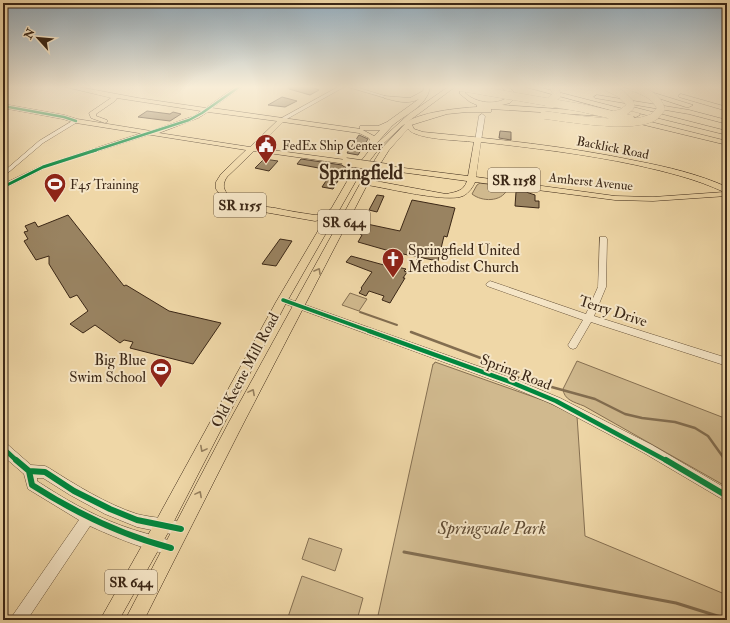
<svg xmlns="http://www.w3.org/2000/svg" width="730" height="623" font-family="'IM FELL Double Pica',serif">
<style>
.green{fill:#d0b98e;stroke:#867052}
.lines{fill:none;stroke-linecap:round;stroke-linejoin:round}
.stream-far2{stroke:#826d50;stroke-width:2}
.stream-far1{stroke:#826d50;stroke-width:2.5}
.stream{stroke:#826d50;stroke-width:3}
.building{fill:#998361;stroke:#3b2716}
.minor-casing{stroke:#68533a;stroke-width:1}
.major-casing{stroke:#3b2716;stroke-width:1}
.highway-casing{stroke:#3b2716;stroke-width:1}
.minor{fill:#f5e5c6;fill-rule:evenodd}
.major{fill:#efd7a7;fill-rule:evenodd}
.highway{fill:#efd7a7;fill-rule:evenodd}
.major-bridge-casing{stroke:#3b2716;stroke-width:9;stroke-linecap:butt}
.highway-bridge-casing{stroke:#3b2716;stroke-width:8;stroke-linecap:butt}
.major-bridge{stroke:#efd7a7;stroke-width:8}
.highway-bridge{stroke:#efd7a7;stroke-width:8}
.cycleway-far4-casing{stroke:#f5e5c6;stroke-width:4}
.cycleway-far3-casing{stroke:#f5e5c6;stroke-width:5}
.cycleway-far2-casing{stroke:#f5e5c6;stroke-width:6}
.cycleway-far1-casing{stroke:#f5e5c6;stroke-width:7}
.cycleway-casing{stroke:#f5e5c6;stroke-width:8}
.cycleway-far4{stroke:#00873e;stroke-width:2.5}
.cycleway-far3{stroke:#00873e;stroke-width:3}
.cycleway-far2{stroke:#00873e;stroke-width:3.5}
.cycleway-far1{stroke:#00873e;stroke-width:4.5}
.cycleway{stroke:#00873e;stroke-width:6}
.oneway{stroke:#957f5e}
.labels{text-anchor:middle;stroke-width:4;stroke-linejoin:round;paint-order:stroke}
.far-poi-label{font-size:13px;fill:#3b2716;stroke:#f5e5c6;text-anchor:start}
.far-street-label{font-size:13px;fill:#3b2716;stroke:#f5e5c6}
.shield{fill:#f5e5c6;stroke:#73604b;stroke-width:1}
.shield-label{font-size:14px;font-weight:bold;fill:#3b2716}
.poi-label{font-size:15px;fill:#3b2716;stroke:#f5e5c6;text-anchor:start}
.street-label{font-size:15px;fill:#3b2716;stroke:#f5e5c6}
.near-park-label{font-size:18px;font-style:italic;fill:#604c34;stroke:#f5e5c6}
.far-town-label{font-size:19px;font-weight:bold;fill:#3b2716;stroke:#f5e5c6}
</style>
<rect width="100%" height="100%" fill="#efd7a7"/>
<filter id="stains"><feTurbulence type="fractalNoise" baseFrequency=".005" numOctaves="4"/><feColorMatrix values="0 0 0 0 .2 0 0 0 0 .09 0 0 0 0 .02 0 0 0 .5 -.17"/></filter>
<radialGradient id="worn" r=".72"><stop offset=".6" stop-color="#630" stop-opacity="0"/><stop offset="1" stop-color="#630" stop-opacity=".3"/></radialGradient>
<!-- green -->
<path class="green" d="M480 183 503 186 507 190C501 202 482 202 472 194L477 185Z
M350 293 367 299 359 311 342 305Z
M577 361 727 419V487L584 406C574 402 564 400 563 389Z
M435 362 545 401 577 416 585 536 727 595V620H377L433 364H434Z
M309 538 342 549 335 571 302 559Z
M302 576 363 598 357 620H287Z"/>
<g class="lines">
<!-- stream-far2 -->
<path class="stream-far2" d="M360 312 397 325"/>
<!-- stream-far1 -->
<path class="stream-far1" d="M411 332 486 360 519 378 595 399 625 414 642 418 675 422 695 428 708 436 723 457 727 460"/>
<!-- stream -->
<path class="stream" d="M404 552 676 603 727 619"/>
</g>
<!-- building -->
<path class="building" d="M289 87H312L319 90 310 95 289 89Z
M282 97 297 101 285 107 268 105Z
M147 111 170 114 173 112 181 114 170 121 138 117Z
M500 131 511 132V140L499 138Z
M359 135 368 139 358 155 347 153Z
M264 159 278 161 269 171 255 168Z
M301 159 342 165 346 168 333 189 322 187 330 175 321 173 324 169 297 164Z
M516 192H526L535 195V201H539V208L515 206Z
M377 195 384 196 377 212 369 210Z
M412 200 455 208 447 237 444 236 438 261 393 252 358 242 362 235 360 234 367 224 400 231Z
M68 215 124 286 126 285 169 311 221 323 193 364 130 348 133 342 124 340 120 343 95 325 83 333 70 324 88 311 77 295 70 298 49 264V256L36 260 24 241 28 239 24 232 28 231 25 226 35 222 38 227Z
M280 239 292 241 276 266 262 264Z
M351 256 384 265 385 264 406 269 404 271 407 272 403 278H405L390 303 382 300 384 296 369 291 366 296 359 293 362 289 361 288 372 272 346 262Z"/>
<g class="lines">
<!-- minor casing -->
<g class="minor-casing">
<path id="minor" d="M6 87H12L3 91V88Z
M338 87H344L285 120 280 119Z
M348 87H356L388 97 386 98Z
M482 114 485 116 481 141 478 143 475 141 479 116Z
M74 120 79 121 43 143 3 177V172L39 141Z
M149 131 151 132V134L45 168 3 189V184L41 166Z
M600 237H606L607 239 606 287 594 316 727 358V366L591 322 576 348 573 349 570 348 568 345 583 320 487 286 486 284 490 281 493 282 586 314 598 287Z
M283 297 517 380 560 398 652 445 727 489V502L644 453 552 404 509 386 280 302 279 300 280 298Z
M3 442 7 444 31 465 45 466 49 468C76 485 106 504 137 514 153 518 170 518 186 524L188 529 186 534 181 536 137 527 105 514 70 495 43 478H37V481C63 498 90 514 120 525 138 532 158 536 176 543L178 548 176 553C162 558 105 533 90 526L27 620H10L13 615 79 520 28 489 24 474 3 456Z"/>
</g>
<!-- major casing -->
<g class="major-casing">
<path id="major" d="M66 87H79L138 98 206 108 235 87H242L212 108 361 129 374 136 376 141 374 146 409 114 448 87H455L402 126 381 146 361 172 285 305 169 531 119 620H100L157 519 276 302 325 219 315 221 241 208 225 201 216 189V182L221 174 246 150 76 123 63 119 3 108V104L64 115 77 119 151 131 194 116 201 111 117 98 115 101 96 114V116L107 120 108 121 105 123 91 118 89 113 111 98ZM208 112 277 121 250 147 159 133 198 118ZM283 122 359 133 369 138 370 141 364 149 369 151 353 171 331 209 322 215H315C302 213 288 211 275 208 261 206 211 201 227 177L254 151 346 164 350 162 346 160 257 148Z
M406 123H411L414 129 423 132C495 139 566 146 637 161 668 167 698 174 727 187V196L653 201 615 200 475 182C473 187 469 193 463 196 447 203 387 188 367 185L239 432 144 620H125L229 422 361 182 383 147ZM408 129C416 140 460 140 474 142L468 176 388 166 384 168 385 170 467 181C464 191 456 192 446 194L370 180 389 150ZM481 142C533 148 585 154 636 165 667 172 696 179 724 192L653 197 615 196 476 177Z"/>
</g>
<!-- highway casing -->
<g class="highway-casing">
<path id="highway" d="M424 87H430C427 107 405 114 392 126 386 132 381 139 375 145H369L368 143 369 141 380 130H360V126H378L387 122 419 99C407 105 396 101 384 98V96L410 98 423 91Z
M460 87H466L465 93C476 103 496 106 508 97V93L501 87C510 87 514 89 515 98L510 103 502 105 602 112 606 114 602 116 491 109V112H467L447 114 408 126 404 124C418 112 459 108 477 107V105L470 102 460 94Z
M526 87H538L639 113 640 115 636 117Z
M624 87H635L693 105 689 107H686Z
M681 94 727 107V111L679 97V95Z
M597 95 689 110 727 120V124L689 114 595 98 594 97Z
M626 106H629L727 131V135L626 110Z
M628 117H631L727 141V145L628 121Z"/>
</g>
<!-- minor -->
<use href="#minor" class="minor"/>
<!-- major -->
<use href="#major" class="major"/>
<!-- highway -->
<use href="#highway" class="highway"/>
<!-- major-bridge casing -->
<g class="major-bridge-casing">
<path id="major-bridge" d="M346 162 388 168"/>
</g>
<!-- highway-bridge casing -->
<g class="highway-bridge-casing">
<path id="highway-bridge" d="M460 87 582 108 630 119
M607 87 621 94 630 103V107L622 113 614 115
M548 103 557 95 554 87
M544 115C568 118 635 130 655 116 657 114 659 111 661 109 657 96 644 91 632 87"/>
</g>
<!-- major-bridge -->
<use href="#major-bridge" class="major-bridge"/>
<!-- highway-bridge -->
<use href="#highway-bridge" class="highway-bridge"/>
<!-- cycleway-far4 casing -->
<g class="cycleway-far4-casing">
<path id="cycleway-far4" d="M3 106 64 117 76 121
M93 151 189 120 202 113 239 87"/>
</g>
<!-- cycleway-far3 casing -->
<g class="cycleway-far3-casing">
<path id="cycleway-far3" d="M3 187 43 167 96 150"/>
</g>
<!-- cycleway-far2 casing -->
<g class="cycleway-far2-casing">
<path id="cycleway-far2" d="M283 300 372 332"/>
</g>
<!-- cycleway-far1 casing -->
<g class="cycleway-far1-casing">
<path id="cycleway-far1" d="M369 331 513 383 556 401 667 461
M3 448 17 461"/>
</g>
<!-- cycleway casing -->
<g class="cycleway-casing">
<path id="cycleway" d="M16 460 29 471 45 472 74 491 110 509 137 520 181 529
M666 460 727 496
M29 471 32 485C76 513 121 535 171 548"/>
</g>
<!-- cycleway-far4 -->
<use href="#cycleway-far4" class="cycleway-far4"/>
<!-- cycleway-far3 -->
<use href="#cycleway-far3" class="cycleway-far3"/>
<!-- cycleway-far2 -->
<use href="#cycleway-far2" class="cycleway-far2"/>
<!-- cycleway-far1 -->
<use href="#cycleway-far1" class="cycleway-far1"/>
<!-- cycleway -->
<use href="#cycleway" class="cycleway"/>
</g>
<!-- one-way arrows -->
<defs><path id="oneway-chevron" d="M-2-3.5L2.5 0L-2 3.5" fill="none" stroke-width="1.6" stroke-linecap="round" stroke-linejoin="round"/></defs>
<g class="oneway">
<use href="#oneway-chevron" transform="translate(318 271) rotate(-61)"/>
<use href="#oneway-chevron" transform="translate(252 392) rotate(-62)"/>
<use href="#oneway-chevron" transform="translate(203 449) rotate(118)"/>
<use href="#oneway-chevron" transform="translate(199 494) rotate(-62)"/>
</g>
<!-- sky -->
<linearGradient id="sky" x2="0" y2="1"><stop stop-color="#92aaba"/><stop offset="0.5" stop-color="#f8edd7"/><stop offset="1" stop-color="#f8edd7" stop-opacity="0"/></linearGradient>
<rect width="730" height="174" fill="url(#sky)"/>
<!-- icons -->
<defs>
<g id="civic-pin" transform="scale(1.15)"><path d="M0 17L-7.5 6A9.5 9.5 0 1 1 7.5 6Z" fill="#8f2418" stroke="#f5e5c6"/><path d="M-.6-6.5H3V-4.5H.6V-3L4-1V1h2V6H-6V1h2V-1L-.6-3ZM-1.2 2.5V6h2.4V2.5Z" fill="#fff"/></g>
<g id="stadium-pin" transform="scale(1.15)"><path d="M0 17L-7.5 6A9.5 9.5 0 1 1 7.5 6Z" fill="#8f2418" stroke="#f5e5c6"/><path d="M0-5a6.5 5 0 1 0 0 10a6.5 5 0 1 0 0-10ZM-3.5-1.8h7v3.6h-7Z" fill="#fff"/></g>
<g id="church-pin" transform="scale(1.15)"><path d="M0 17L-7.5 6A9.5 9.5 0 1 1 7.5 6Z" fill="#8f2418" stroke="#f5e5c6"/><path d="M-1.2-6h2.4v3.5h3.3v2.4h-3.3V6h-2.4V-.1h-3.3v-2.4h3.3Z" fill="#fff"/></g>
</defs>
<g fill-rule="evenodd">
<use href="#civic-pin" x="266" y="145"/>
<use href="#stadium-pin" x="55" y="184"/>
<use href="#church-pin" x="393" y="259"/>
<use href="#stadium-pin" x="161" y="369"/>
</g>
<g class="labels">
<!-- far-poi labels -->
<g class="far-poi-label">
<text x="282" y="150">FedEx Ship Center</text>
<text x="70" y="189">F45 Training</text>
</g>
<!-- far-street labels -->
<g class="far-street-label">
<text transform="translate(613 147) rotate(11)" y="5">Backlick Road</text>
<text transform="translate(591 181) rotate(6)" y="5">Amherst Avenue</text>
</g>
<!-- shield labels -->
<g class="shield">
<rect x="488" y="168" width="52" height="24" rx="3"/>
<rect x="214" y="193" width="52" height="24" rx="3"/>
<rect x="318" y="210" width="52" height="24" rx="3"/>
<rect x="105" y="570" width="52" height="24" rx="3"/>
</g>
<g class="shield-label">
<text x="514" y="185">SR 1158</text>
<text x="240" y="210">SR 1155</text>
<text x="344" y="227">SR 644</text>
<text x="131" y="587">SR 644</text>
</g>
<!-- poi labels -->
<g class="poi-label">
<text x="408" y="255">Springfield United<tspan x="408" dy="17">Methodist Church</tspan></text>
<text x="146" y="365" text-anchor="end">Big Blue<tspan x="146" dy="17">Swim School</tspan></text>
</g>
<!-- street labels -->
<g class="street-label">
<text transform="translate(613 311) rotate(18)" y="5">Terry Drive</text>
<text transform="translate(245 370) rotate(-62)" y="5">Old Keene Mill Road</text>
<text transform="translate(516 372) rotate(21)" y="5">Spring Road</text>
</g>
<!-- near-park labels -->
<g class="near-park-label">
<text x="492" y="534">Springvale Park</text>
</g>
<!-- far-town labels -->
<g class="far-town-label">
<text x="361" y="179">Springfield</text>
</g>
</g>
<!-- margin -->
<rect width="730" height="623" fill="none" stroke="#efd7a7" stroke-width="16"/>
<rect x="4" y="4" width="722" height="615" fill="none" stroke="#3b2716" stroke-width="2"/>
<rect x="8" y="8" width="714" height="607" fill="none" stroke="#3b2716"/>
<!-- north arrow -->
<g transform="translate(38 38) rotate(297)" stroke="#f5e5c6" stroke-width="3" paint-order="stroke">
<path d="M0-3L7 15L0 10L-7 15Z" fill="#3b2716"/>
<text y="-6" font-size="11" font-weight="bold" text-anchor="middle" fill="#3b2716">N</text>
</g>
<rect width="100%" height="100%" filter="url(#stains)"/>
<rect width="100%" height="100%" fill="url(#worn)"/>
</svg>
